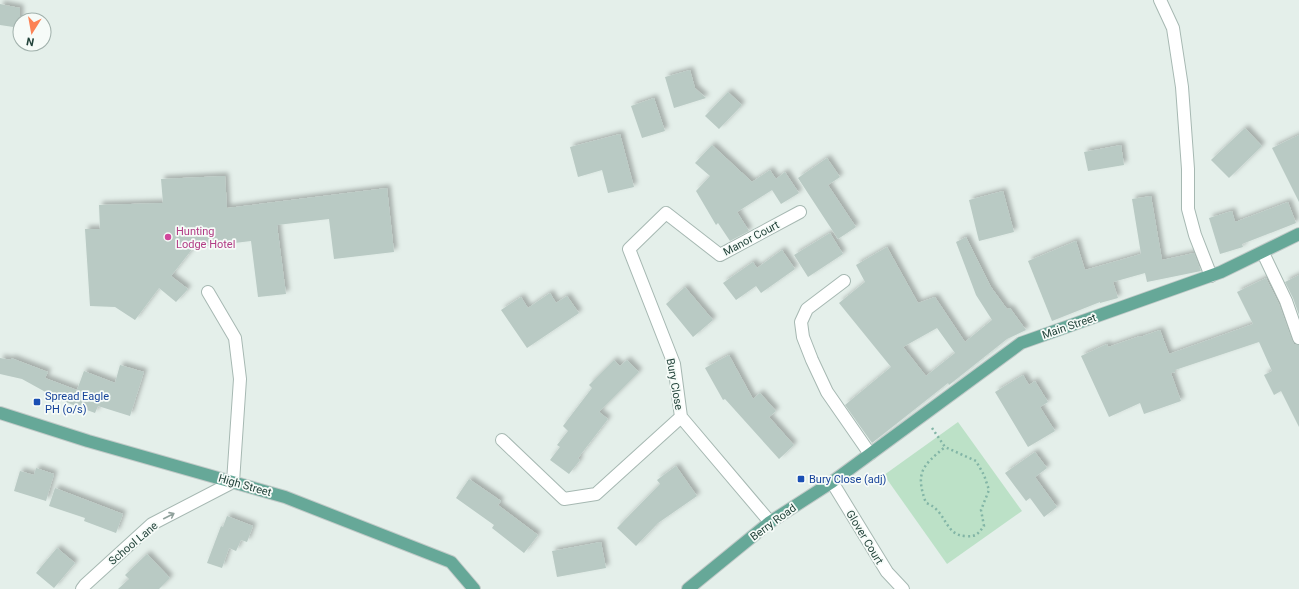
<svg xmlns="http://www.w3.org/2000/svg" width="1299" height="589" font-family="Roboto,sans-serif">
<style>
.green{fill:#bce1c7}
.building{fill:#b9cac4;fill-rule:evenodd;filter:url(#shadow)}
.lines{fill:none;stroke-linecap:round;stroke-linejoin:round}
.minor-casing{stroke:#a6b8b2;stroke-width:14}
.major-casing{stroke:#c1cac8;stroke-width:14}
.path{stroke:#82b5a6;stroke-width:2.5;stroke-dasharray:2 3;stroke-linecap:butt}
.minor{stroke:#fff;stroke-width:12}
.major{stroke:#66a898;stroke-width:12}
.oneway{stroke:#90a19c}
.hotel-dot{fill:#d1479c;stroke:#f6fbf8;stroke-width:1.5}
.transit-dot{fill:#1a4fb4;stroke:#f6fbf8;stroke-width:1.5}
.labels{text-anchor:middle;stroke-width:3.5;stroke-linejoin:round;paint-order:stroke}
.hotel-label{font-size:11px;fill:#b23c85;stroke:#f6fbf8;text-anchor:start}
.street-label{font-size:11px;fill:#22433a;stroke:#f6fbf8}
.transit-label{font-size:11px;fill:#164399;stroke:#f6fbf8;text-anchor:start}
</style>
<defs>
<filter id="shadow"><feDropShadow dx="3.5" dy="-3.5" stdDeviation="2" flood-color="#0004"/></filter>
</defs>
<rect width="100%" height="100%" fill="#e4efea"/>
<!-- green -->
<path class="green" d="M958 422 1022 511 947 564 884 475Z"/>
<!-- building -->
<path class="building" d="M0 4 20 8V28L0 25Z
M690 70 695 88 706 98 674 108 665 77Z
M728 92 742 105 719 129 705 116Z
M654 98 665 131 642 138 631 106Z
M1245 128 1262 146 1229 178 1211 160Z
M620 134 634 187 608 193 602 170 578 177 570 147Z
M1299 135V202L1272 148Z
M712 145 752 182 770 170 776 179 785 172 799 193 781 204 772 190 737 212 749 231 730 241 718 223 716 225 696 191 710 176 695 163Z
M1121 145 1124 165 1088 171 1084 152Z
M827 158 840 177 828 185 856 227 838 239 798 178Z
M225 176 227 208 387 188 394 252 334 259 329 219 277 225 286 294 258 297 251 241 193 248 171 276 188 289 176 302 159 288 135 320 115 307 90 306 85 229H100L99 205 163 203 161 179Z
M1003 191 1014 232 979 241 969 200Z
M1151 196 1162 260 1194 253 1201 271 1147 282 1145 273 1113 282 1118 298 1100 303V302L1052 321 1028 261 1076 241 1085 270 1141 254 1132 199Z
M1288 202 1296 223 1242 244 1243 247 1220 254 1209 218 1232 211 1235 222Z
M830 233 843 254 808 277 794 255Z
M966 237 991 287 1007 309 1010 308 1026 330 1007 339 949 385 948 383 872 443 845 405 891 367 839 303 865 282 856 265 887 247 918 303 935 297 965 342 992 320 976 295 956 242ZM937 328 955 353 926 376 903 347Z
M782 250 795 269 761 293 756 286 736 300 723 283 753 262 757 268Z
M1299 275V315L1293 298 1285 282Z
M1266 278 1279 304 1292 340 1294 344 1299 345V427L1281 391 1274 395 1264 375 1272 371 1259 342 1175 370V372L1171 373 1181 401 1144 414 1140 403 1109 417 1081 356 1107 344 1108 347 1140 336V337L1160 330 1169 354 1253 324 1237 292Z
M685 287 713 320 693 337 666 304Z
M550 293 556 303 567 296 579 313 527 348 501 310 521 297 528 308Z
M729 355 753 399 760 393 776 411 769 417 794 445 779 459 725 399 723 400 705 368Z
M0 358 11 360V358L48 372 45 378 77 390 84 371 115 383 120 365 144 372 130 416 98 406 95 413 60 400 22 379 0 374Z
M614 360 620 366 627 360 639 372 599 412 608 419 578 458 580 460 569 474 550 460 560 447 557 445 568 431 563 426 592 388 589 385Z
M1023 375 1029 385 1035 381 1048 402 1040 407 1055 431 1028 447 995 392Z
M1035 452 1047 468 1035 477 1057 507 1044 517 1030 498 1026 501 1005 473Z
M676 466 697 496 658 523 636 546 617 528 660 484 657 480Z
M36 468 54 474 46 501 14 491 20 471 34 475Z
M469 479 501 501 498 505 538 535 524 553 492 528 494 525 456 498Z
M55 488 123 514 116 533 84 521 85 518 49 506Z
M227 516 253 526 247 542 241 540 236 551 229 548 222 568 207 563 221 526 223 527Z
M601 542 606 568 557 577 552 551Z
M57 548 75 563 54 588 36 573Z
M147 554 170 578 159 589H118L129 579 125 575Z"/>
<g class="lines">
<!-- minor casing -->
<g class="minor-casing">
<path id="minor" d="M1160 0 1173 28 1182 87 1188 169V209L1195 235 1211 276
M1263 253 1286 301 1299 338
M844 281 807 309 801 322 803 337 812 360 827 392 870 454
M502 440 564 499 596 494 681 417
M832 482 887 572 903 589
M770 522 681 417 674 364 629 249 666 213 720 255 800 212
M82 589 85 585 152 524 233 482 240 379 235 338 208 292"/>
</g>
<!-- major casing -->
<g class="major-casing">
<path id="major" d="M0 413 88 441 285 497 451 562 474 589
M688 589 770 522 832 482 1021 343 1221 272 1299 234"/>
</g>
<!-- path -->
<path class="path" d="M932 428 945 447 976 461 984 475 989 490 981 510 984 526C978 534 976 537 966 536 944 536 947 510 926 503 915 473 922 466 945 447"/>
<!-- minor -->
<use href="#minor" class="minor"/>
<!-- major -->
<use href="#major" class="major"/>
</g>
<!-- one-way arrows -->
<defs><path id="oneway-shaft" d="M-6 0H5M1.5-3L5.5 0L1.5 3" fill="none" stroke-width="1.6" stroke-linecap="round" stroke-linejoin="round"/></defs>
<use class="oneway" href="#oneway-shaft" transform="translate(169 516) rotate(-27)"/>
<!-- markers -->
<circle class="hotel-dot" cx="168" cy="237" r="4"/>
<g class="transit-dot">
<rect x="33" y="398" width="8" height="8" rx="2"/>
<rect x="797" y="475" width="8" height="8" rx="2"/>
</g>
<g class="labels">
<!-- hotel labels -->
<g class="hotel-label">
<text x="176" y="235">Hunting<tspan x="176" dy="13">Lodge Hotel</tspan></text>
</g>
<!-- street labels -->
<g class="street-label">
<text transform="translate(751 238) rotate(-28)" y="4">Manor Court</text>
<text transform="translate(1069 326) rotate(-19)" y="4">Main Street</text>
<text transform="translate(675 384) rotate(80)" y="4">Bury Close</text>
<text transform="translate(245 485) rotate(16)" y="4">High Street</text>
<text transform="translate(773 522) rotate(-36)" y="4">Berry Road</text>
<text transform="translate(865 537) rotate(59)" y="4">Glover Court</text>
<text transform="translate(133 543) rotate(-40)" y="4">School Lane</text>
</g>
<!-- transit labels -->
<g class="transit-label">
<text x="45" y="400">Spread Eagle<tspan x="45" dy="13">PH (o/s)</tspan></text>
<text x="809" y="483">Bury Close (adj)</text>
</g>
</g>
<!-- north arrow -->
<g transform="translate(32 32) rotate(191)"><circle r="19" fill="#f6fbf8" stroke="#a1b1ac"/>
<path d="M0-3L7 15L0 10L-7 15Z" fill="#fc8255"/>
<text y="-6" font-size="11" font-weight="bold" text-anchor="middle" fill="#22433a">N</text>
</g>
</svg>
